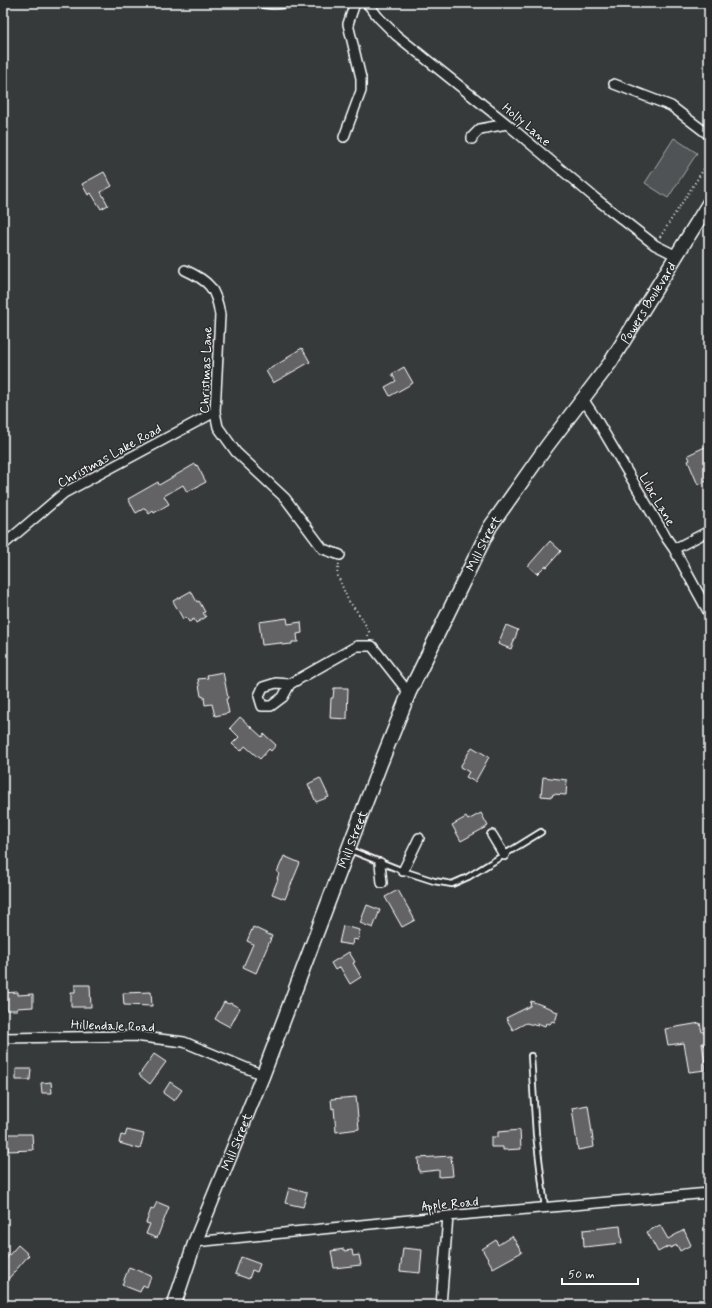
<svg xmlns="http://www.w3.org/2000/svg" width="712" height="1308" font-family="Mynerve,sans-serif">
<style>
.garden{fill:#505354;stroke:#a8a9aa}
.building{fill:#636465;stroke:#fff}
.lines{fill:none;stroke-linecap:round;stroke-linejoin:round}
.service-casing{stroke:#fff;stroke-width:8}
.minor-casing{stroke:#fff;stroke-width:12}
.secondary-casing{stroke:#fff;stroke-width:16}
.path{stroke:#fff;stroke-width:2;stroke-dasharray:1 3;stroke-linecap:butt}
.service{stroke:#2a2d2e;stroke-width:4.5}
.minor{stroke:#2a2d2e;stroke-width:9}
.secondary{stroke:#2a2d2e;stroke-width:13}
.labels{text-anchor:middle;stroke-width:3;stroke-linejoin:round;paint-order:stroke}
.street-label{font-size:13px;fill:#fff;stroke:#2a2d2e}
</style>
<rect width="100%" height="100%" fill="#373a3b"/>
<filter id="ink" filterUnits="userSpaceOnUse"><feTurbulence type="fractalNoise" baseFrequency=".025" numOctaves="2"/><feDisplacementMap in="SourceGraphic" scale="8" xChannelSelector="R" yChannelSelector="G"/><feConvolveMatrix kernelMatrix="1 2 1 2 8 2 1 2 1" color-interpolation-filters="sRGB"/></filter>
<g filter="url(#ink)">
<!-- garden -->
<path class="garden" d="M674 138 697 153 668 198 645 183Z"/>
<!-- building -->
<path class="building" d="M104 172 112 186 101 192 108 205 101 209 91 193 88 195 82 184Z
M302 348 310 362 273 383 266 371 288 358 287 357Z
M404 367 413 383 390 396 385 387 396 381 392 374Z
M709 445V480L698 485 688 461 690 460 688 455Z
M195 464 196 466 197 465 206 482 187 492 183 485 164 496 169 504 154 513 153 511 149 514 145 508 136 513 128 499 158 482 159 485Z
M550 541 561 551 547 567 545 566 537 574 528 566Z
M191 591 197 602 199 601 205 612 203 613 206 617 196 623 194 619 189 622 186 617 183 619 173 601Z
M287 618 288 624 301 622 302 633 297 634 298 642H292V644L282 645 281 643 262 645 259 622Z
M506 625 518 630 511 649 498 644Z
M223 672 228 698 226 699 229 713 215 716 212 704 205 705 204 697 201 696 198 679 208 678 207 675Z
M334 688H348L347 719 330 718 331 698H333Z
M240 717 262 737 264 734 276 745 271 751 269 749 260 759 245 746 241 751 232 744 239 737 230 728Z
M472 747 489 757 475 782 466 777 469 772 460 767Z
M543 777 567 780 566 795 553 794 552 797 541 796Z
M320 778 329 797 316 802 308 784Z
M481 813 488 826 461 841 452 825 466 817 468 820Z
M284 856 300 863 285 899 272 894 278 879H277L279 873 277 872Z
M398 890 415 920 402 927 385 897Z
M367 905 380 910 373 928 360 923Z
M343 926 360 930 358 940 353 939 352 945 339 943Z
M253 927 272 936 256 973 243 967 253 944 247 941Z
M349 952 355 962 353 963 361 977 350 984 340 967 335 970 331 963Z
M75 985H90L91 1007H71V992H75Z
M18 992V995L33 994V1007L17 1008V1010H3V993Z
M151 992 152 1006 124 1005 123 993Z
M531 1001 552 1009V1010L558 1012 555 1022 552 1021 550 1024 546 1023 545 1026 537 1023 538 1026 526 1023 513 1030 506 1018 530 1006Z
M224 1002 229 1004 230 1003 240 1008 230 1027 215 1019Z
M700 1023 702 1032 709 1031V1049L702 1043 706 1070 689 1072 684 1043 668 1045 665 1029Z
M154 1054 166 1062 150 1084 139 1075Z
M16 1069H31L30 1080H16Z
M51 1082 52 1093H42L41 1083Z
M170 1082 182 1090 174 1101 163 1093Z
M356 1097 359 1129 336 1132 334 1108 332 1109 331 1099Z
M588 1105 594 1147 578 1150 572 1108Z
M127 1130 144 1134 140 1149 119 1143 121 1135 125 1136Z
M520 1130 521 1149 503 1150V1147H491V1137H498V1132Z
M7 1134H32L33 1150 8 1151Z
M451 1156 453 1176 439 1177V1170L419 1172 418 1158Z
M289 1188 307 1193 303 1207 285 1203Z
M157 1202 169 1207 157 1238 146 1234 150 1224 146 1223 151 1209 153 1210Z
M660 1225 668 1239 684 1230 691 1245 680 1251 677 1245 670 1248 669 1246 658 1252 647 1232Z
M620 1226 622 1243 584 1247 583 1230Z
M512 1236 522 1252 493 1268 482 1249 496 1240 498 1245Z
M18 1245 29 1255 3 1285V1262Z
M403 1248 422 1250 420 1273 400 1271Z
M344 1249V1251L352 1250 353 1256 359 1255 361 1265 334 1268 331 1251Z
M241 1257 260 1264 257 1272 252 1270 249 1279 235 1274Z
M129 1267 151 1276 147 1287 143 1285 140 1292 122 1285Z"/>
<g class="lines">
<!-- service casing -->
<g class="service-casing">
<path id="service" d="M257 3C269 8 283 6 296 3
M350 850 403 871 434 881 452 884 468 877 541 832
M531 1056 536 1134 545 1208"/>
</g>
<!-- minor casing -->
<g class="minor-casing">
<path id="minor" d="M367 3 379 18 396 35 507 124 595 198 655 245 677 256
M614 84 671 106 709 135
M344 137 361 91V78L348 24 355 3
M472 139V137L480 129 507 124
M185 270C209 281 216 288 220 315L215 412 218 427 236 452 285 498 323 549 340 555
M583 399 595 417 667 539 674 549 709 613
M3 545 64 493 215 412
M674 549 709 531
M290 684 276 683 263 687 259 696 262 706H271L283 697 290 684 357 646H372L409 693
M492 835 504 855
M380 863 382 883
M403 871 419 838
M3 1038 134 1036 184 1042 263 1075
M195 1242 448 1216 709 1193
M441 1305 448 1216"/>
</g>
<!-- secondary casing -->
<g class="secondary-casing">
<g id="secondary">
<path id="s1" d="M174 1305 195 1242 263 1075 380 765 409 693 490 527 547 446 610 363 709 203"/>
</g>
</g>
<!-- path -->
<path class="path" d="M660 237 709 161
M339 564 337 574 348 600 362 618 369 632 368 637"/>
<!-- service -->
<use href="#service" class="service"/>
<!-- minor -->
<use href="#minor" class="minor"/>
<!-- secondary -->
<use href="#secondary" class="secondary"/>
</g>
</g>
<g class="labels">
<!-- street labels -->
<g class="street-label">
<text transform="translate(527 124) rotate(40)" y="5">Holly Lane</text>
<text dy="5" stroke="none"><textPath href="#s1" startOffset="1115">Powers Boulevard</textPath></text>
<text transform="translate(205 370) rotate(-88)" y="5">Christmas Lane</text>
<text transform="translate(109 455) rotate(-29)" y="5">Christmas Lake Road</text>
<text transform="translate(658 499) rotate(60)" y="5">Lilac Lane</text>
<text dy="5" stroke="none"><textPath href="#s1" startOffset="823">Mill Street</textPath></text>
<text dy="5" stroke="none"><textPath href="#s1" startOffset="499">Mill Street</textPath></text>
<text transform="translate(113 1025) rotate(2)" y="5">Hillendale Road</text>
<text dy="5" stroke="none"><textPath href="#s1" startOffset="175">Mill Street</textPath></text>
<text transform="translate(450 1203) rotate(-5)" y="5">Apple Road</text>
</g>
</g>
<!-- margin -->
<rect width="712" height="1308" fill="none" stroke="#2a2d2e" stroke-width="16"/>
<rect x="8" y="8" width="696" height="1292" fill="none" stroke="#fff" stroke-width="1.5" filter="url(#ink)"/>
<!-- scale -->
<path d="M562 1278v6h76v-6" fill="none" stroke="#ffffff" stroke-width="2"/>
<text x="568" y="1278" font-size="12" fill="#ffffff" stroke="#2a2d2e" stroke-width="3" paint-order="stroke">50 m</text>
</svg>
